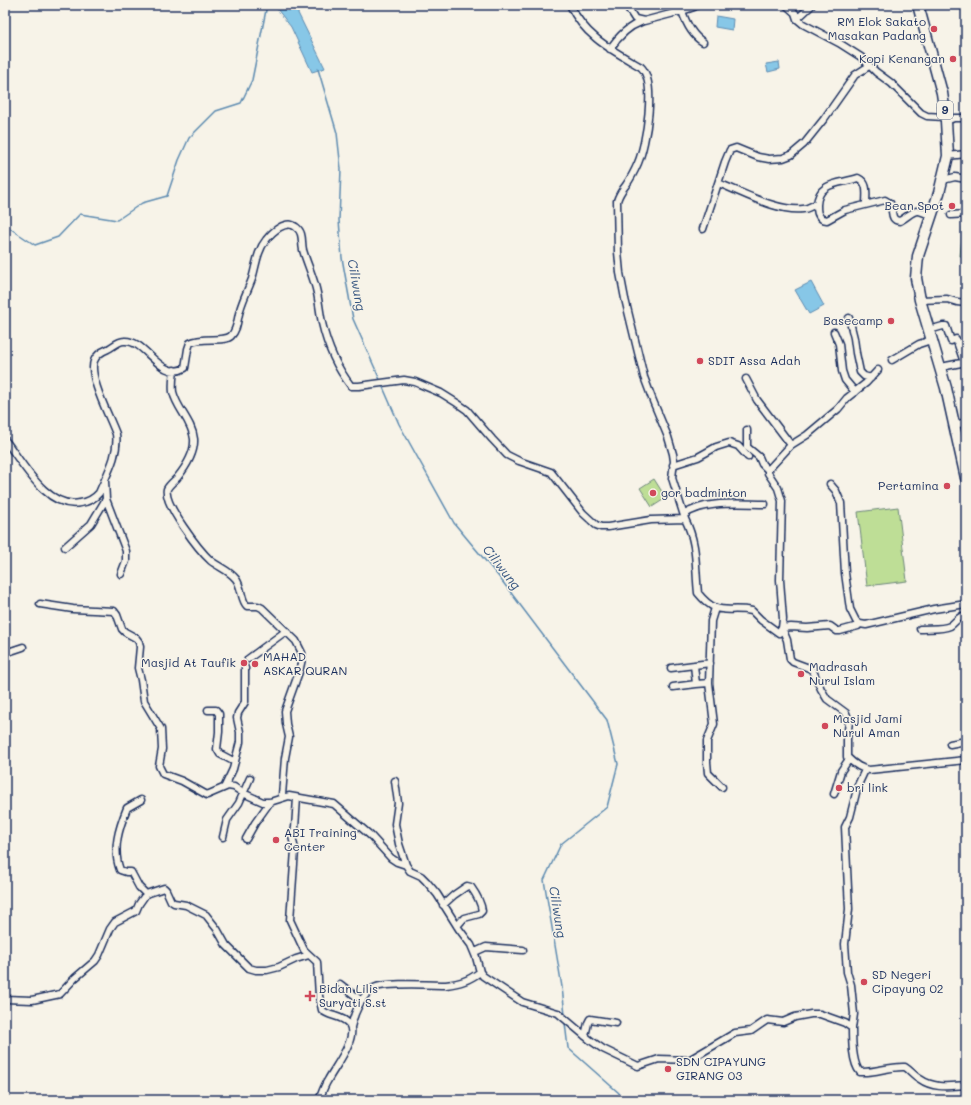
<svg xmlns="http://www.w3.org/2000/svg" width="971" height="1105" font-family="Mali,sans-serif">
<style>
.green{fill:#bede96;stroke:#6c867a}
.water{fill:#87c7e7;stroke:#5c8ab0}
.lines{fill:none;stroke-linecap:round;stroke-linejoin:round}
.stream{stroke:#5c8ab0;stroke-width:1.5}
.minor-casing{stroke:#1b2f5e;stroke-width:9}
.trunk-casing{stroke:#1b2f5e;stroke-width:13}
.minor{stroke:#f7f3e8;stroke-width:6}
.trunk{stroke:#f7f3e8;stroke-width:10}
.poi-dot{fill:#d1495b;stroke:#f7f3e8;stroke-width:1.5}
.labels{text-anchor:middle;stroke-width:3;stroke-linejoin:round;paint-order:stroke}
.shield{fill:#f7f3e8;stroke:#5d6a87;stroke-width:1}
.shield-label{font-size:11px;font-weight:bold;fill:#1b2f5e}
.poi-label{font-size:12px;fill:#1b2f5e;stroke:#f7f3e8;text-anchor:start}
.water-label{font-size:13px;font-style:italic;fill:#365580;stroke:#f7f3e8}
</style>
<rect width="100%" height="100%" fill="#f7f3e8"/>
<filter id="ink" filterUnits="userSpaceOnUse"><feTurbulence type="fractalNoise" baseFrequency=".025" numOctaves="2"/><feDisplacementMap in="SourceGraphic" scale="8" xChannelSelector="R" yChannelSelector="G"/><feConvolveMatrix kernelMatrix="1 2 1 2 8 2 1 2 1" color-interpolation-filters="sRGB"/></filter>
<g filter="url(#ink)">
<!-- green -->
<path class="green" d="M963 226H966V256H960Z
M654 479 666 498 652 507 640 488Z
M898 507 907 581 867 586 858 512Z"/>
<!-- water -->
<path class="water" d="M274 5H294L325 68 312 72 291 27Z
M716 16 733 19 732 30 715 27Z
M779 62 780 69 768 72 766 64Z
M811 282 824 306 809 314 795 290Z"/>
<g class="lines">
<!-- stream -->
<path class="stream" d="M318 69 337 133 341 169 339 220 342 258 353 319 381 382
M5 225 35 245 58 237 80 214 117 220 142 203 167 196 179 160 189 138 216 111 241 103 252 80 267 5
M382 385 399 424 454 523 499 577 607 720 618 764 607 807 561 844 544 880 562 987 565 1015
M565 1023 568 1048 619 1093 621 1100"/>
<!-- minor casing -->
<g class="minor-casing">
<path id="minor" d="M570 5C585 37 612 50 641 67 657 82 646 144 638 163 635 170 631 178 626 185 622 190 619 194 617 201L618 252 620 273 625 299 644 377 653 401 668 437 673 454 674 461 672 478 685 519
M626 5 635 19 644 21 682 11 694 7 697 5
M786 5 795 13 797 19 803 24 839 43 861 57 876 72 891 83 921 113 927 116 944 117 946 121 954 118H966
M682 11C686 23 693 36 703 42
M797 19 812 5
M610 49C618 37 627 27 641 22
M948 156 966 154
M943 180 955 177 966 179
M718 183C742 192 777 212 803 209 808 209 812 205 817 204
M866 204C866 194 869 183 858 178 841 184 818 181 817 205 817 211 817 215 822 219L827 220 845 210 885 200 890 203C894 211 889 220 900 221 916 211 913 207 932 216
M951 215 966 214
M703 229 725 162 730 150 736 148 758 157 769 159 783 158 791 155 804 144 824 119 855 75 869 66
M920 300 947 299 957 302 966 303
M849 318 854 338 856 353 860 372 864 376 871 378
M929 330 943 326H946L951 341 956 339 964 362
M834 332 839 344 842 371 845 380 855 392
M892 360 919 344 928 341
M941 367 966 362
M174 370C173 378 172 384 173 392 177 409 192 421 194 439 195 453 186 467 177 478 174 481 169 485 167 489 163 504 200 551 211 561 219 567 230 571 236 579 242 587 241 601 247 606H258L262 608 296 641 302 653V659L299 672 285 711 286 724 289 737 285 758 282 795 284 797
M746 379 757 400 791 445
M955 425 966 422
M747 430V447L759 457 762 464 768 470V473L778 488 782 501 780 580 783 619 782 628 791 627 807 628 830 626 837 631H840L858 626 860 624
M5 440C22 462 47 510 80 503 88 502 94 499 99 493 107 474 119 454 116 434 110 417 88 377 94 361 96 355 103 351 108 349 113 346 119 341 124 341 146 339 160 382 185 368L188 349 190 343C202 336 223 343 231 336 238 329 237 319 240 310 243 299 248 290 252 279 256 266 257 251 266 240 272 232 286 219 296 227 304 233 301 242 303 250 307 264 314 278 317 293 319 303 320 313 322 323 327 345 337 368 351 386H359L404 380 415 382 441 393 457 403 467 410 492 439 507 455 519 461 551 472 583 513 596 525 601 527H608L651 520 685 519C698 545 695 566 698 593 718 618 727 606 752 611L761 620 779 633 782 628 787 640 790 659 793 662 809 668 813 671 821 689 827 699 846 713 849 721 847 739V757C853 763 861 769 869 770L966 760
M673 465 698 457 716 447 729 443 738 446 748 457
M768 470 791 445 807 435 838 409 847 398 866 383 878 370
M105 481 106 499 126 551V561L121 574
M830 484 836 491 841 503 845 573 850 609 856 621 860 624 866 625 934 609 966 604
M684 515C703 500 741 504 765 504
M65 547 91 524 106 499
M40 604 73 609 114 611 117 615 122 629 125 632 136 638 139 642 140 647 138 668 141 680 144 701 161 729 162 749 159 766 163 774 182 781 207 795 228 786 234 787 243 793 263 802H270L289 796 334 804 371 836 391 858 397 862 406 865 410 871 421 876 426 881 437 894 459 929 471 945 476 957 480 972 483 976 522 1002 558 1013 590 1040 603 1049 638 1066 659 1059 689 1060 735 1033 751 1031 767 1020 783 1022 795 1017 811 1014H820L845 1023 852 1028C852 1040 852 1063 860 1072 876 1073 889 1066 905 1067 910 1070 914 1076 920 1079 934 1089 950 1086 966 1085
M715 608 711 621 709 683 714 724 707 741V762L708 773 722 787
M920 629C928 628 942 630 950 626 956 622 958 616 966 615
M5 653 23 647
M248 659 286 631
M694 665 696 684
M671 668 710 663
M673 687 696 684 709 683
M208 710H216L219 714V732L217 749 220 754 235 762
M950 744 966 741
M395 781 398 803 395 824 399 844 406 865
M225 786 233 769 240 742V732L237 718 238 713 245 702V668
M834 794 841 771 849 759
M297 798 295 828 292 836 295 850 290 920 304 950 317 962 319 996 322 1010C329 1017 342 1015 349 1024 359 1037 334 1068 328 1080 324 1086 322 1093 319 1100
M141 800 127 808C119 828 112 849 120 870L126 872H131L139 887 146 894
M223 837 227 820 239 803 250 778
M246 839 255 823 270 802
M443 905 454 895 467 886 471 887C476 894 481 902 482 911L479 914 464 918 457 926
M475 952 486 947 523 950
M340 984 362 1001
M5 999 32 1000 60 994 75 978 95 961 99 955 110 929 115 922 136 911 139 904 146 894 164 888 166 890 171 901 174 903 186 905 206 915 217 929 226 945 249 968 256 970H267L279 967 296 959 309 955
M351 1027C354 1014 361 995 374 988 386 982 431 985 446 985 460 983 468 981 480 972
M852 1028 854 1014 851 985 847 972 845 944 849 909 845 827 850 817 858 785 865 770
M585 1036 588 1023 590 1019 616 1023"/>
</g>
<!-- trunk casing -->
<g class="trunk-casing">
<path id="trunk" d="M918 5 942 93 946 121 948 156 939 193 918 256 916 278 920 300 946 388 966 478"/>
</g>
<!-- minor -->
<use href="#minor" class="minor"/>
<!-- trunk -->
<use href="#trunk" class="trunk"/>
</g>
</g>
<!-- markers -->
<g class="poi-dot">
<circle cx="934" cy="29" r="4"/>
<circle cx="953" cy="59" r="4"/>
<circle cx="952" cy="206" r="4"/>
<circle cx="891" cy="321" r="4"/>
<circle cx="700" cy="361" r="4"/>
<circle cx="947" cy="486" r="4"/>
<circle cx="653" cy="493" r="4"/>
<circle cx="244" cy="663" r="4"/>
<circle cx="255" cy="664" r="4"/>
<circle cx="801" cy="674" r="4"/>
<circle cx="825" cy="726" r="4"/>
<circle cx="839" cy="788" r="4"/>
<circle cx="276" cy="840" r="4"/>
<circle cx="864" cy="982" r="4"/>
<path d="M308 990h4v4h4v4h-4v4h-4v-4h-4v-4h4z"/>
<circle cx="668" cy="1069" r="4"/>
</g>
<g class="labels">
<!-- shield labels -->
<rect class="shield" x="937" y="101" width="16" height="18" rx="3"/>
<g class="shield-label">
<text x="945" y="114">9</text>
</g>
<!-- poi labels -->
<g class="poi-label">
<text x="926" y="26" text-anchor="end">RM Elok Sakato<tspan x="926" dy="14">Masakan Padang</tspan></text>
<text x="945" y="63" text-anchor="end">Kopi Kenangan</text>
<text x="944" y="210" text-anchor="end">Bean Spot</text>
<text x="883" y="325" text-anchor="end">Basecamp</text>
<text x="708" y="365">SDIT Assa Adah</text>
<text x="939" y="490" text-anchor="end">Pertamina</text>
<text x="661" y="497">gor badminton</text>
<text x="263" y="661">MAHAD<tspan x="263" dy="14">ASKAR QURAN</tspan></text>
<text x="236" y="667" text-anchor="end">Masjid At Taufik</text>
<text x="809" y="671">Madrasah<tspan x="809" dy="14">Nurul Islam</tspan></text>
<text x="833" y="723">Masjid Jami<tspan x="833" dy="14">Nurul Aman</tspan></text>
<text x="847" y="792">bri link</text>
<text x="284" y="837">ABI Training<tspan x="284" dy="14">Center</tspan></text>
<text x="872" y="979">SD Negeri<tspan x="872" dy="14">Cipayung 02</tspan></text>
<text x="319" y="993">Bidan Lilis<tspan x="319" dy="14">Suryati S.st</tspan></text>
<text x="676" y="1066">SDN CIPAYUNG<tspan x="676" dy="14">GIRANG 03</tspan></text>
</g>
<!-- water labels -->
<g class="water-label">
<text transform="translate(357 285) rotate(80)" y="5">Ciliwung</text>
<text transform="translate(502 567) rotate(52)" y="5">Ciliwung</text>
<text transform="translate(558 912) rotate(81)" y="5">Ciliwung</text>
</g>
</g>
<!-- margin -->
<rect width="971" height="1105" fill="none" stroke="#f7f3e8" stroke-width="20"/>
<rect x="10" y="10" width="951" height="1085" fill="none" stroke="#1b2f5e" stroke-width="1.5" filter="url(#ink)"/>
</svg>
